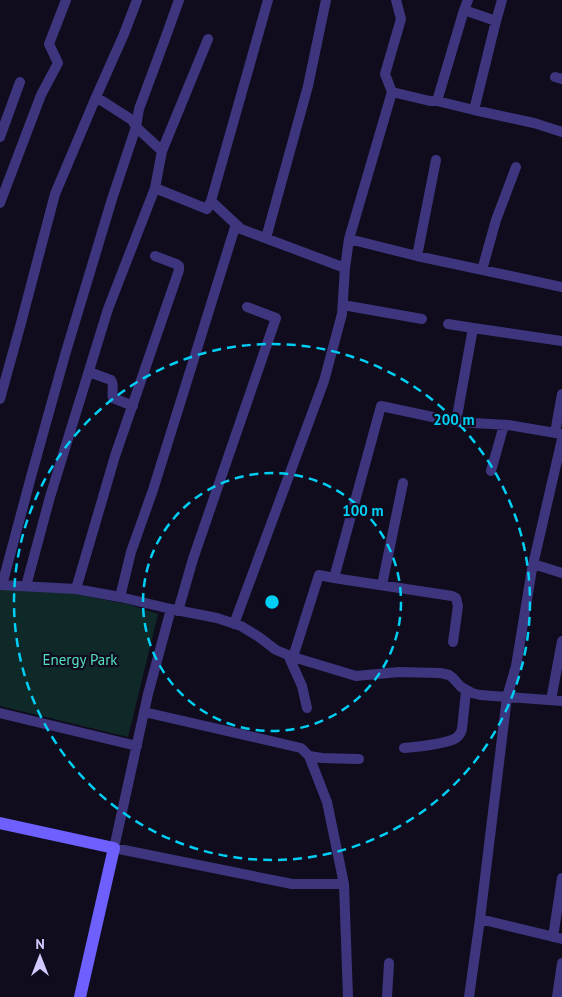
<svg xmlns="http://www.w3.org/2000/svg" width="562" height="997" font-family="'PT Sans',sans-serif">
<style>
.green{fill:#0f2828}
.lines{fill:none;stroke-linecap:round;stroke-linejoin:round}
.street{stroke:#3d367e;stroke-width:10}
.secondary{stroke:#6d60ff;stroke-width:12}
.ring{fill:none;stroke:#00cff4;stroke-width:2.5;stroke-dasharray:9 6}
.labels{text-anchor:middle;stroke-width:4.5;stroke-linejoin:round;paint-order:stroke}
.park-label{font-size:15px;fill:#54e0c4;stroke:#100c1e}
.centre{fill:#00cff4;stroke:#100c1e;stroke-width:2.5}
.ring-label{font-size:15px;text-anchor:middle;font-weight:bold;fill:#00cff4;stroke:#100c1e;stroke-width:4.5;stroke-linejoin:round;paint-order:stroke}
</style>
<rect width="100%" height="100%" fill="#100c1e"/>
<!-- green -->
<path class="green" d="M0 588 70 593 127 604 158 614 128 737 0 706Z"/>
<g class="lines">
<!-- street -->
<path class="street" d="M468 0 464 10 496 21 474 110 534 123 562 132
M496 21 502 0
M555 77 562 79
M392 92 430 101H437L474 110
M96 97 124 34 137 0
M437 101 464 10
M0 137 20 82
M162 151 208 39
M211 201 268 0
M0 203 41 95 58 63 49 44 66 0
M266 238 308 86 326 0
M349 239 417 256 562 287
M417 256 436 160
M482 270 496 220 516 167
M343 305 422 319
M448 324 473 328
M89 372 111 380C115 386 111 392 113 398L133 406
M0 399 21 323 55 194 96 97 132 120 136 127 162 151 155 188 207 209 211 201 241 229 345 268
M456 422 473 328 562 341
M555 433 562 394
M491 471 504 425
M533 564 562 573
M0 585 76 589 120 597 171 609 217 618 241 626 259 637 276 650 293 657 356 676 399 672 440 673 449 675 453 678 461 687 472 693 480 695 507 697 516 666 532 569 562 439
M2 585 32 473 65 355 112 199 136 127 139 109 165 39 179 0
M382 585 403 483
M26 586 50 497 108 309 155 188
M76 589 115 456 179 270V266L176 264 155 256
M120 597 131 552 153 490 236 224
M171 609 148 694 114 848 292 884H344L348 997
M178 611 193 559 276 318 247 307
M234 624 324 381 342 314 345 268 349 239 392 92 385 74 401 19 396 0
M453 642 458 606 456 598 452 596 334 578 381 406 456 422 508 425 562 434
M288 655 302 686 307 708
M293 657 319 575 334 578
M551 700 562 641
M144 712 301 748 309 756 327 802 344 884
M0 713 137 746
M404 748C415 747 447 744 456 738 459 736 461 733 462 729L466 691
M309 756 322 758 359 759
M480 919 562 939
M553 937 562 878
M387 997 389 963
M469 997 480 919 507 697 562 701
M557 997 562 963"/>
<!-- secondary -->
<path class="secondary" d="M0 823 114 848 80 997"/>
</g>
<!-- distance rings -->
<g class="ring">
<circle cx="272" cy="602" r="129"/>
<circle cx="272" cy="602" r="258"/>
</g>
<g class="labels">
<!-- park labels -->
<g class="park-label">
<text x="80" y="665">Energy Park</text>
</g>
</g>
<circle cx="272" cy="602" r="8" class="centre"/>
<g class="ring-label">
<text x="454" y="425">200 m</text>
<text x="363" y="516">100 m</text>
</g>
<!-- north arrow -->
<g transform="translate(40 957)" stroke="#100c1e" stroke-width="4" paint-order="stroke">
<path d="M0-4L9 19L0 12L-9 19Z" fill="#d2c9ff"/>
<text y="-8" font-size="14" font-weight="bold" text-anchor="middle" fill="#d2c9ff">N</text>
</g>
</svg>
